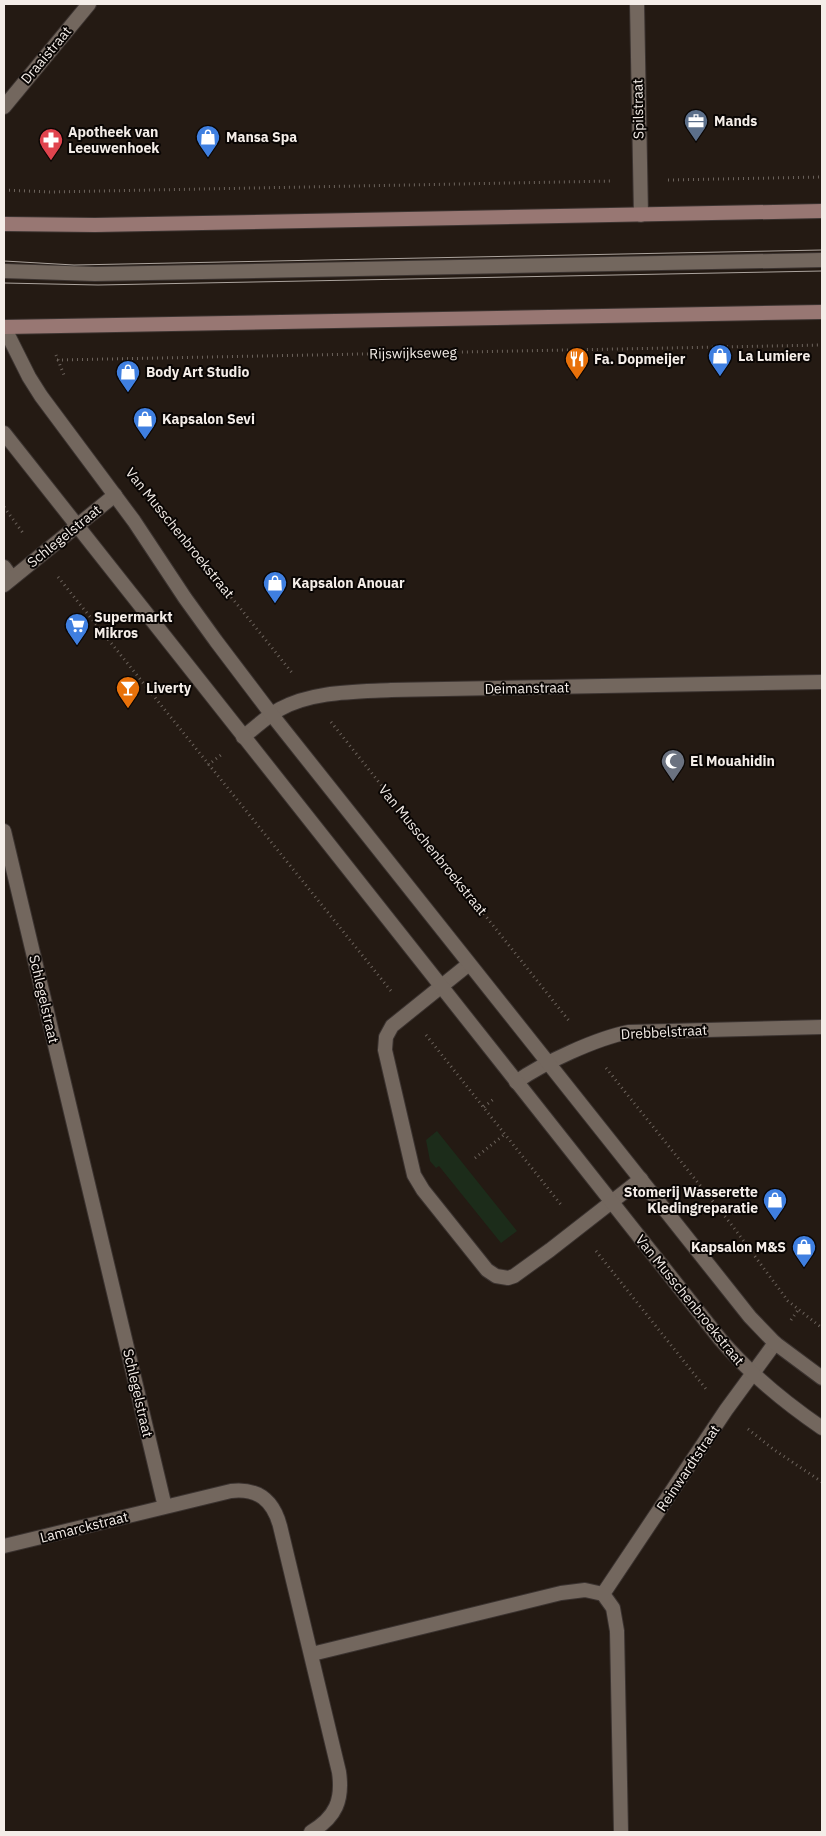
<svg xmlns="http://www.w3.org/2000/svg" width="826" height="1836" font-family="'IBM Plex Sans',sans-serif">
<style>
.grass{fill:#1c2c1a}
.lines{fill:none;stroke-linecap:round;stroke-linejoin:round}
.service-casing{stroke:#3b3330;stroke-width:16}
.minor-casing{stroke:#3b3330;stroke-width:16}
.tertiary-casing{stroke:#3b3330;stroke-width:16}
.secondary-casing{stroke:#3b3330;stroke-width:16}
.path{stroke:#6c635c;stroke-width:3;stroke-dasharray:1 4;stroke-linecap:butt}
.service{stroke:#73675e;stroke-width:14}
.minor{stroke:#73675e;stroke-width:14}
.tertiary{stroke:#73675e;stroke-width:14}
.secondary{stroke:#987773;stroke-width:14}
.tram{stroke:#aca49e;stroke-width:1}
.labels{text-anchor:middle;stroke-width:4;stroke-linejoin:round;paint-order:stroke}
.street-label{font-size:14px;fill:#f4ede8;stroke:#0a0604}
.poi-label{font-size:14px;font-weight:bold;fill:#f4ede8;stroke:#0a0604;text-anchor:start}
</style>
<rect width="100%" height="100%" fill="#241a13"/>
<!-- grass -->
<path class="grass" d="M437 1131 517 1231 501 1243 439 1166 436 1168 430 1161 426 1140Z"/>
<g class="lines">
<!-- service casing -->
<g class="service-casing">
<path id="service" d="M4 271 95 274 822 260
M4 567 12 578"/>
</g>
<!-- minor casing -->
<g class="minor-casing">
<path id="minor" d="M637 4 641 215
M4 107 89 4
M4 585 115 495
M243 737C255 728 267 716 280 709 313 691 355 692 391 690L822 682
M4 831 165 1507
M469 964 392 1026 386 1037 385 1050 414 1175 423 1190 487 1270 496 1276 508 1278 514 1276 550 1250 641 1179
M516 1082C543 1063 597 1038 629 1032L822 1027
M4 1546 231 1491C258 1488 273 1500 280 1526L339 1772C343 1800 336 1817 311 1832
M603 1594 726 1410 775 1343
M312 1654 561 1593 585 1590 603 1594 613 1608 617 1631 621 1832"/>
</g>
<!-- tertiary casing -->
<g class="tertiary-casing">
<path id="tertiary" d="M4 327 29 377 41 396 134 521 185 598 216 641 272 715 750 1317 775 1343 822 1378
M4 433 720 1339C750 1374 784 1402 822 1428"/>
</g>
<!-- secondary casing -->
<g class="secondary-casing">
<path id="secondary" d="M4 224 95 225 822 211
M4 327 822 312"/>
</g>
<!-- path -->
<path class="path" d="M668 180 822 177
M4 190 50 192 612 181
M56 355 64 375
M57 360 822 345
M4 507 23 533
M175 527 293 674
M58 577 391 991
M331 722 570 1022
M208 765 221 755
M426 1035 562 1206
M606 1068 731 1224 788 1301 822 1328
M484 1107 495 1098
M475 1158 505 1134
M596 1251 706 1389
M791 1320 798 1310
M748 1429 773 1449 822 1482"/>
<!-- service -->
<use href="#service" class="service"/>
<!-- minor -->
<use href="#minor" class="minor"/>
<!-- tertiary -->
<use href="#tertiary" class="tertiary"/>
<!-- secondary -->
<use href="#secondary" class="secondary"/>
<!-- tram -->
<path class="tram" d="M4 261 74 265 822 250
M4 283 98 285 822 271"/>
</g>
<!-- icons -->
<defs>
<g id="office-pin" transform="scale(1.25)"><path d="M0 17L-7.5 6A9.5 9.5 0 1 1 7.5 6Z" fill="#5c6f8a" stroke="#0a0604"/><path d="M-6-3h4V-5.5h4V-3h4V5H-6ZM-1-4.5V-3h2v-1.5ZM-6 0V1H6V0Z" fill="#fff"/></g>
<g id="shop-pin" transform="scale(1.25)"><path d="M0 17L-7.5 6A9.5 9.5 0 1 1 7.5 6Z" fill="#3f7fe0" stroke="#0a0604"/><path d="M-5-2.5h2.3a2.7 3.5 0 0 1 5.4 0H5L5.5 6h-11ZM-1.5-2.5h3a1.5 2.3 0 0 0-3 0Z" fill="#fff"/></g>
<g id="pharmacy-pin" transform="scale(1.25)"><path d="M0 17L-7.5 6A9.5 9.5 0 1 1 7.5 6Z" fill="#e0444e" stroke="#0a0604"/><path d="M-2-6h4v4h4v4h-4v4h-4v-4h-4v-4h4Z" fill="#fff"/></g>
<g id="restaurant-pin" transform="scale(1.25)"><path d="M0 17L-7.5 6A9.5 9.5 0 1 1 7.5 6Z" fill="#e8710a" stroke="#0a0604"/><path d="M-5-6h1v4h1v-4h1v4h1v-4h1v5L-1.5 .5V6h-2V.5L-5-1ZM5-6V6H3V1.5H1.5Q1.5-4 5-6Z" fill="#fff"/></g>
<g id="supermarket-pin" transform="scale(1.25)"><path d="M0 17L-7.5 6A9.5 9.5 0 1 1 7.5 6Z" fill="#3f7fe0" stroke="#0a0604"/><path d="M-6-5.5h2.5l.6 2H6L4.5 2H-2.5L-4.4-4H-6ZM-1.5 3.2a1.3 1.3 0 1 0 .1 0ZM3 3.2a1.3 1.3 0 1 0 .1 0Z" fill="#fff"/></g>
<g id="bar-pin" transform="scale(1.25)"><path d="M0 17L-7.5 6A9.5 9.5 0 1 1 7.5 6Z" fill="#e8710a" stroke="#0a0604"/><path d="M-6-5H6L.8 .8V4.5H3.5V6h-7V4.5H-.8V.8Z" fill="#fff"/></g>
<g id="mosque-pin" transform="scale(1.25)"><path d="M0 17L-7.5 6A9.5 9.5 0 1 1 7.5 6Z" fill="#6b7280" stroke="#0a0604"/><path d="M3.5-4.9A6 6 0 1 0 3.5 4.9A5 5 0 1 1 3.5-4.9Z" fill="#fff"/></g>
</defs>
<g fill-rule="evenodd">
<use href="#office-pin" x="696" y="121"/>
<use href="#shop-pin" x="208" y="137"/>
<use href="#pharmacy-pin" x="51" y="140"/>
<use href="#shop-pin" x="720" y="356"/>
<use href="#restaurant-pin" x="577" y="359"/>
<use href="#shop-pin" x="128" y="372"/>
<use href="#shop-pin" x="145" y="419"/>
<use href="#shop-pin" x="275" y="583"/>
<use href="#supermarket-pin" x="77" y="625"/>
<use href="#bar-pin" x="128" y="688"/>
<use href="#mosque-pin" x="673" y="761"/>
<use href="#shop-pin" x="775" y="1200"/>
<use href="#shop-pin" x="804" y="1247"/>
</g>
<g class="labels">
<!-- street labels -->
<g class="street-label">
<text transform="translate(46 55) rotate(-50)" y="5">Draaistraat</text>
<text transform="translate(638 109) rotate(-91)" y="5">Spilstraat</text>
<text transform="translate(413 353) rotate(-1)" y="5">Rijswijkseweg</text>
<text transform="translate(180 533) rotate(51)" y="5">Van Musschenbroekstraat</text>
<text transform="translate(64 536) rotate(-39)" y="5">Schlegelstraat</text>
<text transform="translate(527 688) rotate(-1)" y="5">Deimanstraat</text>
<text transform="translate(433 850) rotate(51)" y="5">Van Musschenbroekstraat</text>
<text transform="translate(44 999) rotate(77)" y="5">Schlegelstraat</text>
<text transform="translate(664 1032) rotate(-3)" y="5">Drebbelstraat</text>
<text transform="translate(690 1300) rotate(51)" y="5">Van Musschenbroekstraat</text>
<text transform="translate(138 1393) rotate(77)" y="5">Schlegelstraat</text>
<text transform="translate(688 1468) rotate(-56)" y="5">Reinwardtstraat</text>
<text transform="translate(84 1527) rotate(-14)" y="5">Lamarckstraat</text>
</g>
<!-- poi labels -->
<g class="poi-label">
<text x="714" y="126">Mands</text>
<text x="68" y="137">Apotheek van<tspan x="68" dy="16">Leeuwenhoek</tspan></text>
<text x="226" y="142">Mansa Spa</text>
<text x="738" y="361">La Lumiere</text>
<text x="594" y="364">Fa. Dopmeijer</text>
<text x="146" y="377">Body Art Studio</text>
<text x="162" y="424">Kapsalon Sevi</text>
<text x="292" y="588">Kapsalon Anouar</text>
<text x="94" y="622">Supermarkt<tspan x="94" dy="16">Mikros</tspan></text>
<text x="146" y="693">Liverty</text>
<text x="690" y="766">El Mouahidin</text>
<text x="758" y="1197" text-anchor="end">Stomerij Wasserette<tspan x="758" dy="16">Kledingreparatie</tspan></text>
<text x="786" y="1252" text-anchor="end">Kapsalon M&amp;S</text>
</g>
</g>
<!-- border -->
<rect width="826" height="1836" fill="none" stroke="#f4ede8" stroke-width="10"/>
</svg>
